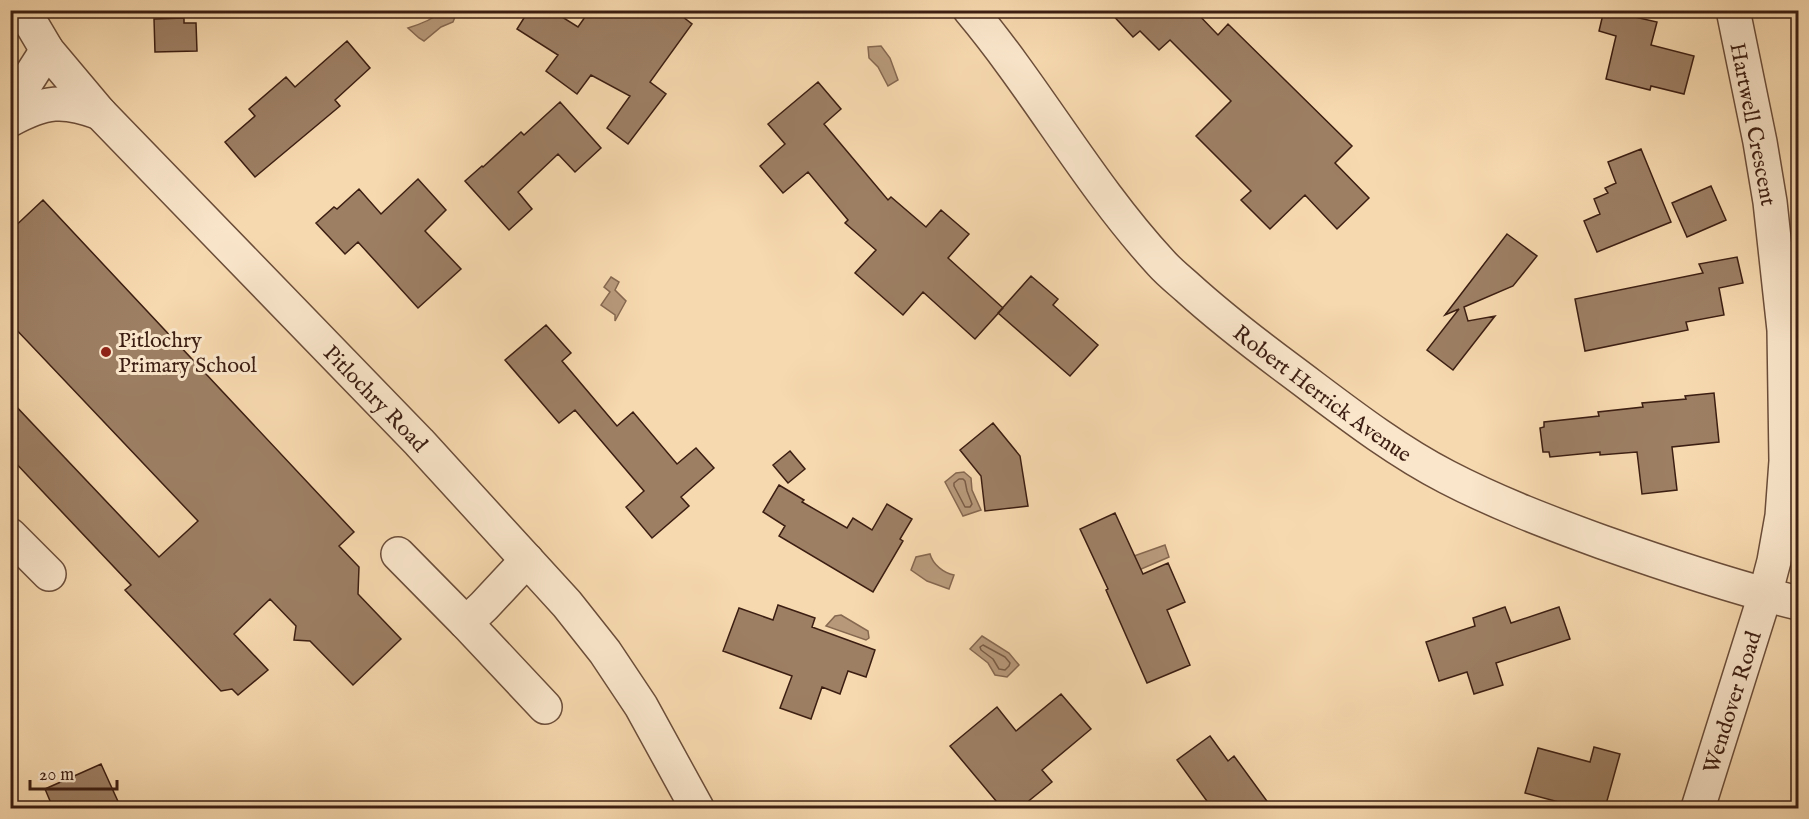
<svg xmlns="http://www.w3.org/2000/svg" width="1809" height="819" font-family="'IM FELL English',serif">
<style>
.water{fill:#b7997a;stroke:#866850;stroke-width:1.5}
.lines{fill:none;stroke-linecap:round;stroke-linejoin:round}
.shore{stroke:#7a5c46;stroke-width:1.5}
.building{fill:#9d7f64;stroke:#3c1e12;stroke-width:1.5}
.minor-casing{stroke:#6b4d39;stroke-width:36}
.minor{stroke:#fae6cb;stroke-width:33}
.poi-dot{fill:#8f2418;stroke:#fae6cb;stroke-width:2}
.labels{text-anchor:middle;stroke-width:6;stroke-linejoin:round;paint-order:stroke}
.street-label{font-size:22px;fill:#3c1e12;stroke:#fae6cb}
.poi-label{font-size:22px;fill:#3c1e12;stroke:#fae6cb;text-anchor:start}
</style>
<rect width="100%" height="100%" fill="#f7d9af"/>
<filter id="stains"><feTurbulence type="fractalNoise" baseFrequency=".00333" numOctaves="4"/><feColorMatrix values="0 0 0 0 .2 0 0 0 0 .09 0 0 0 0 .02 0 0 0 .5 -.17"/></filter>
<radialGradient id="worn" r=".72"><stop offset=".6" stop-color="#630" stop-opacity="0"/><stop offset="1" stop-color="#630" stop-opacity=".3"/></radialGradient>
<!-- water -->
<path class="water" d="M443 11H450L455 17 453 22 441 27 424 41 419 38 408 28C421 24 432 20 443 11Z
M881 46 890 58 898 80 888 86 878 67 869 58 868 47Z
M611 277 619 282 615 290 626 301 615 321V315L601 305 610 292 604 287Z
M964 472 971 478 972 490 981 510 963 516 945 482 956 473Z
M1165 545 1169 557 1139 570 1134 556Z
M930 554C933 565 944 573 954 575L949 589 927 581 911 570 916 557Z
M841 615 868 631 869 638 866 640 826 626 835 616Z
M982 636 1009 653 1019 665 1007 677 995 675 988 663 970 649Z"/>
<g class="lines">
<!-- shore -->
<path class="shore" d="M959 479H963L965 481 967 491 972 504 970 507H965L954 486V483Z
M983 645 1005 657 1010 663 1009 666 1005 670 999 669 993 659 981 650 980 647Z"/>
</g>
<!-- building -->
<path class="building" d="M529 10H551L578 27 590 10H674L692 24 650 82 666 94 628 144 607 128 630 96 591 75 577 94 546 71 558 55 517 29Z
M1108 10H1194L1218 35 1228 24 1352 146 1335 163 1369 198 1337 229 1305 195 1270 229 1241 200 1251 191 1196 136 1231 101 1170 40 1159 50 1140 31 1133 37Z
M1604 10 1657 22 1651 45 1694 56 1684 94 1651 86 1650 90 1606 79 1616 36 1599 31Z
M184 18V23H196L197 51 155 52 154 19Z
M347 41 370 68 335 100 340 106 255 177 225 142 255 116 249 109 286 77 295 87Z
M818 82 841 109 824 124 888 200 891 197 926 227 941 210 969 234 948 258 1003 308 975 339 923 292 903 315 855 273 876 250 845 223 848 220 808 172 783 193 760 166 785 144 768 124Z
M560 102 601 148 575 172 558 154 518 192 532 209 509 230 465 181 482 166 483 167 521 132 524 135Z
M1641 149 1671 222 1597 252 1584 221 1600 214 1594 199 1608 193 1605 188 1616 183 1608 162Z
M418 179 446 210 425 231 461 269 418 308 358 242 345 254 316 223 334 207 337 209 359 189 381 214Z
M1711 186 1726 220 1687 237 1672 203Z
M43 200 354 532 339 546 359 567 358 594 401 639 353 685 310 641 294 640 296 626 270 599 234 634 268 670 238 695 232 689 221 691 125 590 131 585 10 457V400L159 557 198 521 10 323V231Z
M1507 234 1537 256 1513 286 1464 307 1468 321 1495 316 1453 370 1427 350 1459 309 1445 315Z
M1737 257 1743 283 1719 288 1724 315 1686 322 1688 330 1585 351 1575 299 1703 273 1699 264Z
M1031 276 1058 299 1053 305 1098 345 1070 376 998 313Z
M546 325 571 353 562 361 617 426 633 412 677 464 696 448 714 468 681 497 689 506 652 538 626 507 644 491 575 410 559 423 505 360Z
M1714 393 1719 442 1672 447 1677 490 1642 494 1637 452 1600 455V452L1550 457 1549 452H1543L1540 428 1544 427V422L1599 416 1598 412 1643 407 1642 403 1686 399 1685 396Z
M993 423 1020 456 1028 506 985 511 981 476 960 450Z
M790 451 805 469 788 483 773 465Z
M779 485 804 500 802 502 847 528 853 518 872 530 887 504 912 519 900 539 903 541 873 592 779 536 785 526 763 512Z
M1115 513 1143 574 1168 563 1185 602 1167 610 1190 665 1147 683 1106 590 1108 589 1080 529Z
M778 605 815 618 812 627 875 650 866 677 848 671 840 694 822 687 811 719 780 708 792 676 723 651 739 608 773 620Z
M1505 607 1511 623 1559 607 1570 639 1496 663 1503 685 1474 694 1467 672 1439 681 1426 642 1475 626 1473 618Z
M1061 694 1091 729 1042 770 1052 782 1020 808H1002L950 746 997 707 1016 731Z
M1210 736 1228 761 1234 756 1272 808H1212L1177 760Z
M1594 747 1620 754 1605 808H1581L1525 793 1538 748 1590 762Z
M101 764 121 808H53L45 789Z"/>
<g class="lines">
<!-- minor casing -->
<g class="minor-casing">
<g id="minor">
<path id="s1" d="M27 10 31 23 47 50 100 113 419 442 567 604 605 652 641 706 697 808"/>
<path id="s2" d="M970 10C1038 91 1089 185 1161 263 1169 272 1179 280 1188 288 1220 317 1255 344 1290 370 1341 408 1391 448 1447 477 1497 503 1550 523 1602 542 1667 565 1732 587 1798 603"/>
<path d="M10 108 47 50"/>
<path d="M10 120C45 101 63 99 100 113"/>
<path d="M10 535 49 574"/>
<path d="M398 554 466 623 545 707"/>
<path d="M466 623 484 606 527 560"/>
<path id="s3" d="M1698 808 1765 595 1774 561 1782 516 1786 461 1784 330 1770 202 1760 142 1733 10"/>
</g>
</g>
<!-- minor -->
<use href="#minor" class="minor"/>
</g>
<!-- markers -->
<circle class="poi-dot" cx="106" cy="352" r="6"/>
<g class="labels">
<!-- street labels -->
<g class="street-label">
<text transform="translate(1754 124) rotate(79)" y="8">Hartwell Crescent</text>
<text dy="8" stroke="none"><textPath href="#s2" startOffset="525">Robert Herrick Avenue</textPath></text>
<text dy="8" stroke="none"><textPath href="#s1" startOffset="524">Pitlochry Road</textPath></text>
<text dy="8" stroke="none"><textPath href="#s3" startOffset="111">Wendover Road</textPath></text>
</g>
<!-- poi labels -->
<g class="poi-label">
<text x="118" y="347">Pitlochry<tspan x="118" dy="25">Primary School</tspan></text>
</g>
</g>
<!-- margin -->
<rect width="1809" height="819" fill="none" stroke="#f7d9af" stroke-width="36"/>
<rect x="12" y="12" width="1785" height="795" fill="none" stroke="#3c1e12" stroke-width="3"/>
<rect x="18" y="18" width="1773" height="783" fill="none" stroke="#3c1e12" stroke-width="1.5"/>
<!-- scale -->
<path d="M30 780v9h87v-9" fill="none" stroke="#3c1e12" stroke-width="3"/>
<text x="39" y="780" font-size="18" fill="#3c1e12" stroke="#fae6cb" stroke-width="4.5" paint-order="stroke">20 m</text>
<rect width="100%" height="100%" filter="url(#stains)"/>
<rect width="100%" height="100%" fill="url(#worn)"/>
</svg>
